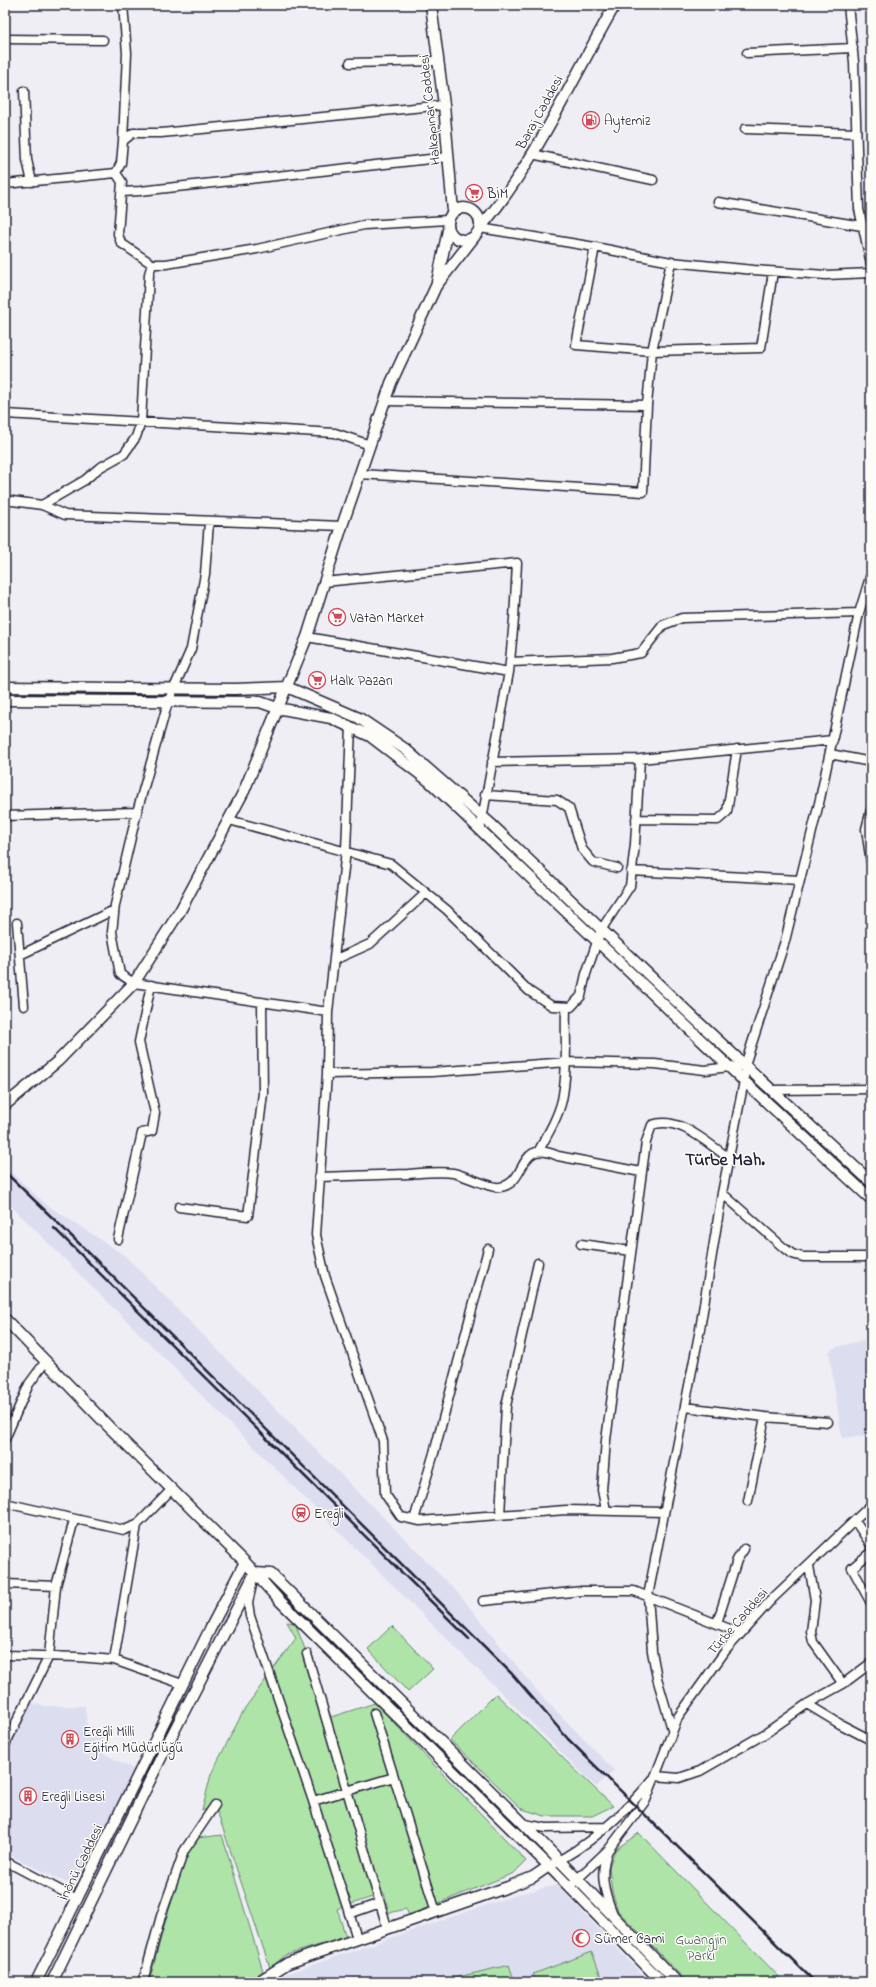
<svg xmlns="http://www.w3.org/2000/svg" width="876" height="1987" font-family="'Indie Flower',sans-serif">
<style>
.built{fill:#dcdef0}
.green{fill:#aee4a8;stroke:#688372}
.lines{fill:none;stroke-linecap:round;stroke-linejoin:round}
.minor-casing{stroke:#22223b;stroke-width:11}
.major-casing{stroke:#22223b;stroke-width:13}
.minor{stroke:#fdfcf7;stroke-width:8}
.major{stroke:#fdfcf7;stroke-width:10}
.rail{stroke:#22223b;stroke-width:2.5}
.labels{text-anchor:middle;stroke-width:3;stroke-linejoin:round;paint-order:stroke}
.street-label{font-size:14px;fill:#22223b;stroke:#fdfcf7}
.poi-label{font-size:14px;fill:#22223b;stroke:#fdfcf7;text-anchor:start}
.park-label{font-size:14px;fill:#4c5c5c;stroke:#fdfcf7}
.district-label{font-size:18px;font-weight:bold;fill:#22223b;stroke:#fdfcf7}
</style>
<rect width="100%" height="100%" fill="#eeeef4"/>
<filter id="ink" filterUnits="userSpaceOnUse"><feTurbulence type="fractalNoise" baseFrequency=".025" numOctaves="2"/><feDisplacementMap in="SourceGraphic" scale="8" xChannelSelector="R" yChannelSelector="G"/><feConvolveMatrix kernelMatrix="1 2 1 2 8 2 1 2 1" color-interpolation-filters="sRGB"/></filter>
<g filter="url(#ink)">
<!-- built -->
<path class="built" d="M5 1167 47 1205 124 1255 459 1594 537 1691 614 1770 596 1787 5 1200Z
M871 1338V1435L842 1438 829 1352 834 1348Z
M31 1702 42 1706H85L87 1725 104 1732 103 1753 135 1770 73 1886 5 1853V1756Z
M557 1885 649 1982H272L283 1975 518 1894Z"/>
<!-- green -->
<path class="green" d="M287 1622 295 1623 331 1717 375 1703 526 1861 514 1873 409 1915 406 1909 389 1913 384 1893 337 1909 346 1937 286 1955 270 1968 215 1805 202 1811 211 1774 245 1708 296 1638Z
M392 1626 433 1669 408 1692 368 1649Z
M496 1694 613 1806 592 1816H545L522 1809 450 1740Z
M639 1833 784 1982H687L618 1911 612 1891 609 1867 615 1850Z
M222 1835 263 1971 247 1982H149L165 1923 187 1853 197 1838Z
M592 1952 603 1982H536L533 1974Z
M509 1965 515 1982H437Z"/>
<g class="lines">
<!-- minor casing -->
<g class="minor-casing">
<path id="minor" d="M848 5 854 62 859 209 871 264
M5 39 103 40
M747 53 853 48
M350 63 438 61
M24 91 27 160 32 182
M745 129 856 133
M123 141 127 53 123 5
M532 154 653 180
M116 173 121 163 123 141 133 133H161L444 105
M5 184 116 173 122 182 118 234 121 243 152 264H166L257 249 364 225 448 220
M122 192 140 191 448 157
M718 202 862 226
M480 228 595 247 671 262 754 270 826 275 871 273
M595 247 576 345 652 351 761 348 773 272
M385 401 647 405
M5 414 335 433 370 445
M360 474 643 492 647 405 652 351 671 262
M5 500 42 505 65 515 342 526
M42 505 85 480 99 468 124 454 136 437 141 422 149 274 152 264
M209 522 205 574 191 649 168 702 137 812 115 905 112 932 120 974 134 983 328 1012
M324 582 517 563 514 619 509 672 480 830
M307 637 509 672
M510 662 612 658 641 653 663 625 682 618 859 613
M351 727 346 850 328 1012 327 1074 316 1235 325 1276 383 1441 385 1494 401 1517 420 1521 566 1510 664 1512
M830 754 871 762
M492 762 640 759 833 740
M485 795 557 800 569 808 582 849 593 862 617 868
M871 810 866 829 871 863
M5 816 137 812
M636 819 718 820 727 812 737 749
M229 820 391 864 447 910 529 991 552 1006 571 1007 581 996 586 974 601 930 630 886 635 844 640 759
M631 871 800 880
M17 923 24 1006
M20 955 114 910
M334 960 370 944 426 893
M327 1074 432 1072 568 1062 655 1064 705 1070 745 1065
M771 1090 871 1089
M539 1150C548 1134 558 1117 562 1100 568 1071 565 1037 566 1007
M319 1177C349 1176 378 1175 408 1174 423 1173 438 1171 453 1173 465 1175 492 1189 500 1187 529 1183 516 1137 558 1156L641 1172
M722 1193 784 1248 792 1254 803 1257H871
M179 1207 248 1216 263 1093 262 1002
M118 1239 142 1133 152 1131 155 1113 139 1042 151 985
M581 1244 631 1251
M685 1407 765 1417 748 1501
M765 1417 828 1422
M5 1439 29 1384 46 1361
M5 1503 124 1530 137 1525 172 1489
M606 1510 602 1490 606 1440 646 1142 652 1125C679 1115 708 1144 729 1158
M500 1515 506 1406 538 1263
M414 1520 434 1453 488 1249
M855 1521 871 1545
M871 1552 852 1568 871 1603
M809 1566 815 1600 811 1632 813 1642 843 1684
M5 1584 56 1586
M252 1585 248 1602 250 1616 313 1801 357 1938
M483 1601 582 1591H634L740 1633
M717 1623 737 1560 744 1549
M307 1654 387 1927
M5 1655 78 1657 114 1660 182 1684
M114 1660 137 1525
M807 1704 840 1724 871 1740
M374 1713 436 1912
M672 1729 657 1678 652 1651 648 1596 700 1329 722 1193 744 1081 745 1065 785 941 820 799 859 613 871 574
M5 1745 49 1656 56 1586 74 1520
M655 1776 679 1778 700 1771 766 1733 807 1704 843 1684 871 1663
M313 1801 394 1777
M524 1824 546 1828 607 1827
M608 1850C599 1873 604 1892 613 1914
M5 1861 77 1899
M549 1866C590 1845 624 1814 653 1779
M569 1887 609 1849 646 1800 678 1717 726 1650 771 1600 871 1505
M349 1914 380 1903
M143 1982 161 1916 184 1851 215 1805"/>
</g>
<!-- major casing -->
<g class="major-casing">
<path id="major" d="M431 5 444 105 453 212
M448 224a16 16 0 1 1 32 0a16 16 0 1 1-32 0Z
M480 228C535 164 572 79 615 5
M437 282 448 230
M5 687 235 689 287 687 359 718 405 749 492 825 696 1020 871 1182
M5 700 260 702 277 708 331 718 370 736 429 781 744 1081 871 1199
M5 1105 58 1061 134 983 180 911 244 791 307 637 342 526 391 383 436 286 475 236
M5 1319 109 1427 245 1562 279 1600 549 1866 662 1982
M255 1573 271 1574 524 1824 677 1982
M36 1982 210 1629 245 1562
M52 1982 171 1737 255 1573
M258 1982 288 1963 508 1887 533 1877 549 1866"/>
</g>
<!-- minor -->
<use href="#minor" class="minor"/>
<!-- major -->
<use href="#major" class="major"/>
<!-- rail -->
<path class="rail" d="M5 1172 90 1254 512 1674 568 1739 815 1982
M54 1228 469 1639"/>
</g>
</g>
<!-- icons -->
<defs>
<g id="fuel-ring" transform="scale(0.9)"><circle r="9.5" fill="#fdfcf7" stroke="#d1495b" stroke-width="1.5"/><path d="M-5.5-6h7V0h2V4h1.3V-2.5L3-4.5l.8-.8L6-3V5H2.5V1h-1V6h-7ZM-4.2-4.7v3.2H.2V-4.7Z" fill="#d1495b"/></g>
<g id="supermarket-ring" transform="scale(0.9)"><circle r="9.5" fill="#fdfcf7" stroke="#d1495b" stroke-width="1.5"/><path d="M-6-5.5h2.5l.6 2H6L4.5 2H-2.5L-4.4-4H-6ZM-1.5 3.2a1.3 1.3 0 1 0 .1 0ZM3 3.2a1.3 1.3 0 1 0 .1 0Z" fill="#d1495b"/></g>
<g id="station-ring" transform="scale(0.9)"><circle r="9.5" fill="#fdfcf7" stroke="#d1495b" stroke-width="1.5"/><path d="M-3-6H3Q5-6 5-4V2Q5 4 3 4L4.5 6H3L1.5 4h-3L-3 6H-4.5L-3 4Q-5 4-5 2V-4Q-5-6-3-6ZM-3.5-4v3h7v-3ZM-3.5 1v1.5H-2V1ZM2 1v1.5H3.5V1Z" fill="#d1495b"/></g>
<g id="building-ring" transform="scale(0.9)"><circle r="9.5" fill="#fdfcf7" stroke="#d1495b" stroke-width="1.5"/><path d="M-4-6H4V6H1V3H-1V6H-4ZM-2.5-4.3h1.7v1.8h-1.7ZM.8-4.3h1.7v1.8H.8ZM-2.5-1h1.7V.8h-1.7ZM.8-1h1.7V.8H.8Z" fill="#d1495b"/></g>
<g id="mosque-ring" transform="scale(0.9)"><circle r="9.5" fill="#fdfcf7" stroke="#d1495b" stroke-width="1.5"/><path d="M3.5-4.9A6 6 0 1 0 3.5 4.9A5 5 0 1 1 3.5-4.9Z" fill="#d1495b"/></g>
</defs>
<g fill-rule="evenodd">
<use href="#fuel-ring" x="591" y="120"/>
<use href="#supermarket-ring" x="474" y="193"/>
<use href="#supermarket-ring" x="337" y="617"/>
<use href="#supermarket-ring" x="317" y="680"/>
<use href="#station-ring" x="301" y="1513"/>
<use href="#building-ring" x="70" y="1739"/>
<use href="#building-ring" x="28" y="1796"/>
<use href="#mosque-ring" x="581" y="1938"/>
</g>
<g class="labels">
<!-- street labels -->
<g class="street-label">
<text transform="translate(429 110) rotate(-96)" y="5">Halkapınar Caddesi</text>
<text transform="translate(539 112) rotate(-61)" y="5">Baraj Caddesi</text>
<text transform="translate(737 1621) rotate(-49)" y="5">Türbe Caddesi</text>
<text transform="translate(80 1862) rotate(-64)" y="5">İnönü Caddesi</text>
</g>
<!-- poi labels -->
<g class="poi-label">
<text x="604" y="125">Aytemiz</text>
<text x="487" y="198">BİM</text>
<text x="350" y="622">Vatan Market</text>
<text x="330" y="685">Halk Pazarı</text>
<text x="314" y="1518">Ereğli</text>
<text x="83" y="1736">Ereğli Milli<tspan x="83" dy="16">Eğitim Müdürlüğü</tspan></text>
<text x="41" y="1801">Ereğli Lisesi</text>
<text x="594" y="1943">Sümer Cami</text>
</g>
<!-- park labels -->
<g class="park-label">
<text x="701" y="1944">Gwangjin<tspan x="701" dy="16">Parkı</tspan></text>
</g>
<!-- district labels -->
<g class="district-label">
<text x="725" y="1165">Türbe Mah.</text>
</g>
</g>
<!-- margin -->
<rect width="876" height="1987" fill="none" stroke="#fdfcf7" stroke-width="20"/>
<rect x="10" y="10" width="856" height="1967" fill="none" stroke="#22223b" stroke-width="1.5" filter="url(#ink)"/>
</svg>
